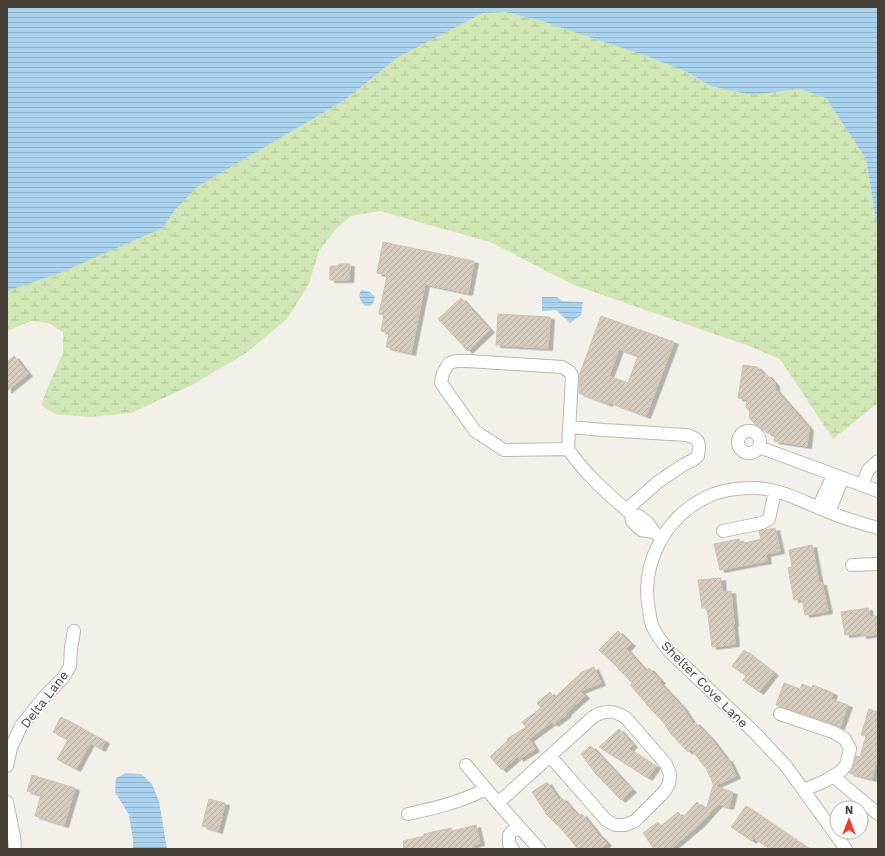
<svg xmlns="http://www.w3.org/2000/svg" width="885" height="856" font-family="'Work Sans',sans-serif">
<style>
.wetland{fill:url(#wetland-marsh)}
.water{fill:url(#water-rules)}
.building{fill:url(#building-hatch);stroke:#cfc3b2;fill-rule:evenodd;filter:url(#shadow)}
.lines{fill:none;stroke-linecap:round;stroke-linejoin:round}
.minor-casing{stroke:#bfb8ac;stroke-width:14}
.minor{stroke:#fff;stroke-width:12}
.labels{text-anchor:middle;stroke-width:3;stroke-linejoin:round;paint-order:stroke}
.street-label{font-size:13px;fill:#474037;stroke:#fff}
</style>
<defs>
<pattern id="wetland-marsh" width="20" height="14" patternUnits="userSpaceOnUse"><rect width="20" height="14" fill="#d0e6b4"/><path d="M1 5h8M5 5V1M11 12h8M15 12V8" fill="none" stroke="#b4c69b"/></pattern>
<pattern id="water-rules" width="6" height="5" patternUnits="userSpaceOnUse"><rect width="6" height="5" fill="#a8d2ed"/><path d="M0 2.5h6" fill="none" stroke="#92b5cc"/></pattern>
<pattern id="building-hatch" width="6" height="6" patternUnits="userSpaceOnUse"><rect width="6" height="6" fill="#d5ccbf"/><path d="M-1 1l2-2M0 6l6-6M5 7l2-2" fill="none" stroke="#b8b0a5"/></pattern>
<filter id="shadow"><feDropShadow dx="4.5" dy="2.5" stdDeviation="0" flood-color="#0004"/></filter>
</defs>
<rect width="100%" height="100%" fill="#f3f0e9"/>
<!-- wetland -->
<path class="wetland" d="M505 12 541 21 646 56 685 71 711 86 752 95 800 89 826 98 866 159 878 232V403L833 439 780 359 749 346 574 285 490 242 380 211 351 216 335 230 319 251 309 284 287 319 246 353 192 385 131 413 91 417 55 414 41 405 48 387 63 353V332L48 323 31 321 7 331V291L60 273 163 228 175 210 197 187 345 100 397 58 483 13Z"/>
<!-- water -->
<path class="water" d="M7 7H878V232L866 159 826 98 800 89 752 95 711 86 685 71 646 56 541 21 505 12 483 13 397 58 345 100 197 187 175 210 163 228 60 273 7 291Z
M362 290 370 292 375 297 373 303 370 306H365C361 302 358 297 360 292Z
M542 297H557L562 301 583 302 581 315 570 323 556 310 542 311Z
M126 773 141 774 152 784 159 801 167 849H133V840L129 815 115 792 116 778Z"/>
<!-- building -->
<path class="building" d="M383 242 474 261 468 293 425 284 411 353 386 347 389 333 381 331 384 315 379 314 387 275 377 273Z
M339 264H350L349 280H330V266H338Z
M461 298 490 330 468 351 438 319Z
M498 314 550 317 548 348 496 345Z
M601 316 674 342 646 416 609 402 608 404 579 393V376ZM619 349 638 356 628 383 609 376Z
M14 356 28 374 7 391V362Z
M743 365 757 367 764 375H767L775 384V389L809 428 807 446 774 441 775 434 767 433 763 428 758 427 749 418 750 412 746 407 747 399 738 398Z
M775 528 780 551 766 554 767 561 720 570 714 544 739 539 740 544 761 539 759 531Z
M812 545 819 583H822L828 611 805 615 802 599 794 600 788 568 792 567 789 550Z
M721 578 722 592 731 591 734 624H733L735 644 712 647 707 608H702L698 580Z
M868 608 870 617 878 616V634L862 636V633L845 635 841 612Z
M618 631 631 644 626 649 646 671 649 668 661 681 659 682 683 708 693 724 695 722 712 740 727 760 728 759 736 776 714 786 707 770 691 749 688 752 670 733 664 723 646 704V703L630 685 632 683 613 663 599 650Z
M744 650 774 673 759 692 743 680 746 676 732 666Z
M594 667 601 683 580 691 585 696 566 713 567 714 554 724 552 722 529 739 535 749 519 759 518 756 502 770 490 757 508 740 507 739 526 727 522 722 541 708 537 703 550 692 554 698 580 674V673Z
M784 683 800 689 802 684 812 688 813 685 833 693 831 699 848 705 840 727 804 714 776 705Z
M869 709 878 712V763H876L872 779 849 773 853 767 856 756 860 757 866 736 861 735Z
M61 717 105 741 101 749 90 743 76 769 57 759 68 740 53 732Z
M619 729 633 745 629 749 656 766 648 778 599 747Z
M591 746 632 790 621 800 596 774 581 754Z
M32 775 75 788 64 825 35 816 41 795 27 791Z
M547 782 559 800 562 798 578 816 582 814 597 833 607 843 601 849H578L558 825H557L545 813H546L532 792Z
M713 786 733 792 729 807 718 804 700 824 674 846 669 849H654L643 833 658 822 661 826 678 812 683 817 697 802 706 810Z
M209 799 225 803 218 831 202 826Z
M746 806 809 849H770L754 838 752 841 731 827Z
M476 825 480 843 473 845 474 849H404L403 841 424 836V834L451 828 452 831Z"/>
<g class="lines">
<!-- minor casing -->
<g class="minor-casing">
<path id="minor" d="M570 427 604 430 687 435C700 439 700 443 698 456L693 460 683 465 658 482 626 510
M738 442a11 11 0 1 1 22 0a11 11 0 1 1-22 0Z
M759 447 878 491
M568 449 504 450 475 431 441 383 443 373 449 363 457 361H468L562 367 570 372 572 376 568 449C585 474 608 494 631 514
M862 485 868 470 878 461
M818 508 830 482 838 477 840 485 829 512
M723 531 762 523 769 519 775 491
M654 532 641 530 632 521 631 514 639 516 648 523 654 532 662 538
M852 565 878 564
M780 714 833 732 845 739 850 749 846 765 840 772 825 781 804 790
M466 765 498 803 539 849
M7 766 11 748 21 726 45 696 63 678 70 666 71 648 74 631
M833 776 878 814
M7 802 14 837 15 849
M498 803 593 717C605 710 614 710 626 718L666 764 670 774 669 784 664 792 635 821 625 825H615L606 820 550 756
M408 814C435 808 461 802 486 789
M513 849 509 844V835L518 826
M846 849 786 766 754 732 670 652C663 644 656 635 652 625 650 620 650 615 649 610 640 564 665 517 707 497 721 490 739 488 754 488 780 488 805 503 829 512 845 519 861 523 878 528"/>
</g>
<!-- minor -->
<use href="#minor" class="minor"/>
</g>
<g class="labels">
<!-- street labels -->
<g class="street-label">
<text transform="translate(705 684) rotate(45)" y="5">Shelter Cove Lane</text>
<text transform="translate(44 699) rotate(-52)" y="5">Delta Lane</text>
</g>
</g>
<!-- border -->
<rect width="885" height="856" fill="none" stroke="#474037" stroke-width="16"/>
<!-- north arrow -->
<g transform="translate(849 820)"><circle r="19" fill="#ffffff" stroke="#b5b3af"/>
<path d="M0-3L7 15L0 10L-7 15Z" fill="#ef3e24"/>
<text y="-6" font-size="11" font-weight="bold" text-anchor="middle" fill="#474037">N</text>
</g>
</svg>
